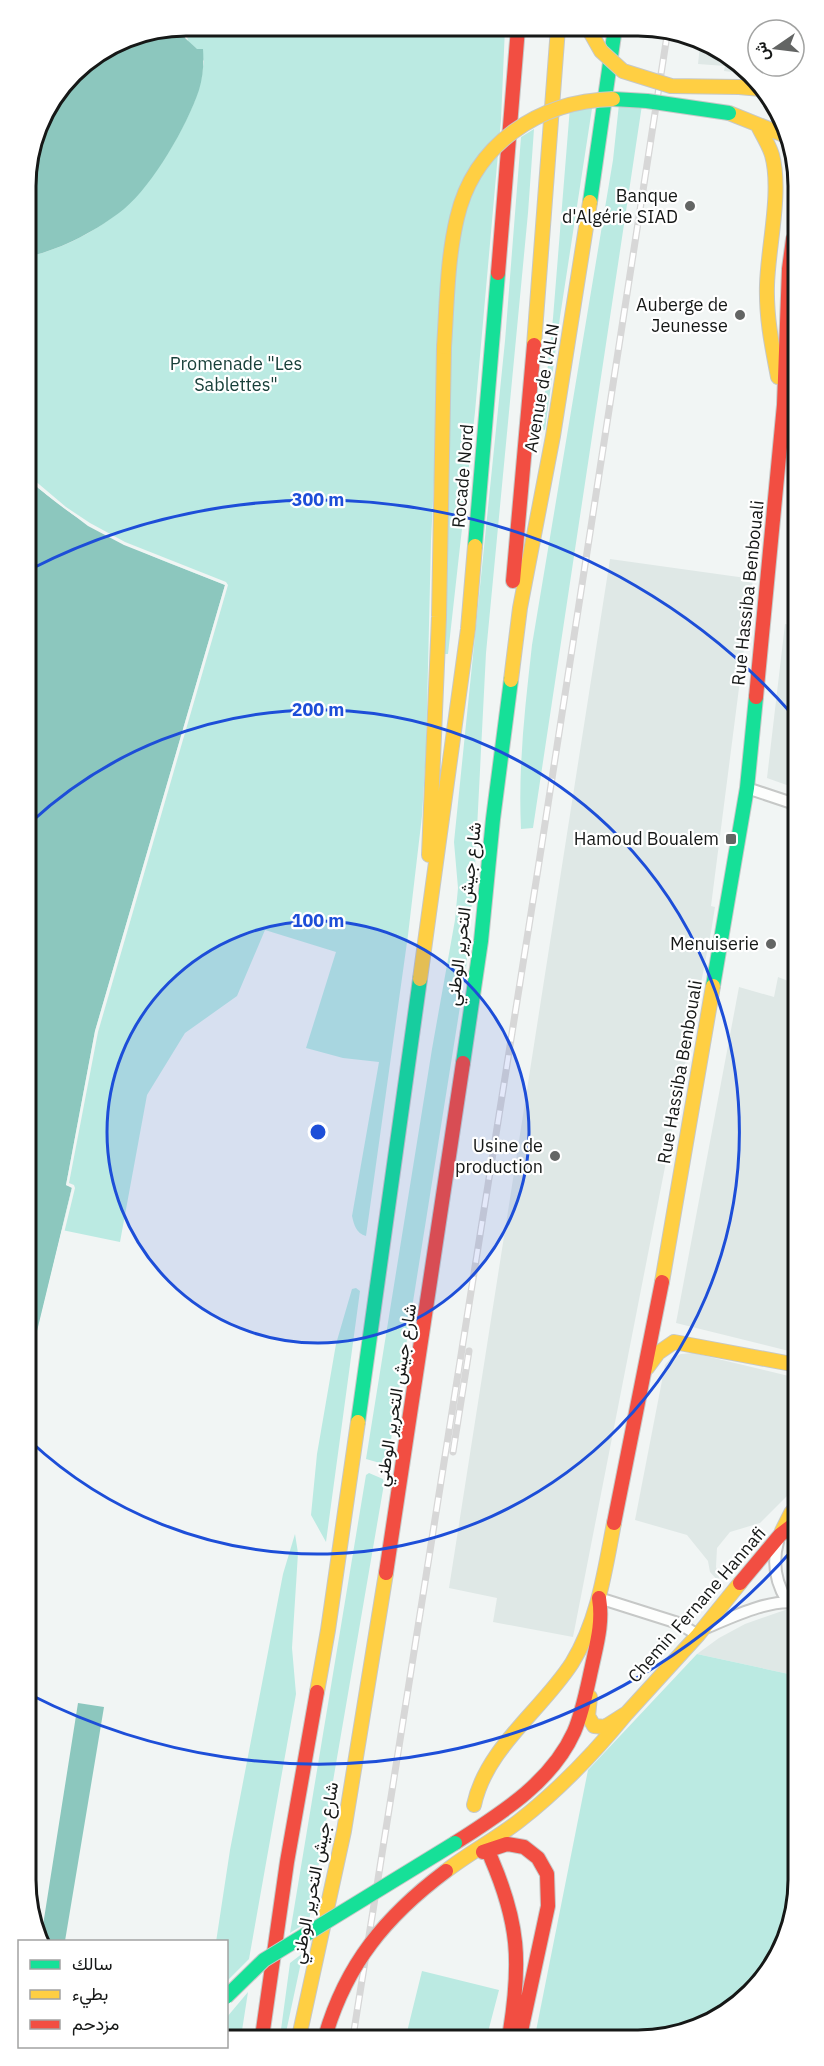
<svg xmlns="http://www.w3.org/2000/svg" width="824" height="2066" font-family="'IBM Plex Sans',Vazirmatn,sans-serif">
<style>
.built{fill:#dfe8e6}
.green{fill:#bbeae2}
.water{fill:#8cc7be}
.pier{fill:#f1f5f4}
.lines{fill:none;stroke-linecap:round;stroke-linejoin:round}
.street-casing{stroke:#c6c8c7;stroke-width:14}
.fast-casing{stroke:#c6c8c7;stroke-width:16}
.slow-casing{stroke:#c6c8c7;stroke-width:16}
.jam-casing{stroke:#c6c8c7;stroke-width:16}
.street{stroke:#fdfefd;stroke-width:10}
.fast{stroke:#16e098;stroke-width:14}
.slow{stroke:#ffcf43;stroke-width:14}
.jam{stroke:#f24e42;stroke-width:14}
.rail-casing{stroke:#d7d7d7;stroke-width:7}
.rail{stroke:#fff;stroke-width:4.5;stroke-dasharray:14;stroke-linecap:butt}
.fast-bridge-casing{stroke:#c6c8c7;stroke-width:16;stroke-linecap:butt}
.slow-bridge-casing{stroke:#c6c8c7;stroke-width:16;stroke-linecap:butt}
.jam-bridge-casing{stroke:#c6c8c7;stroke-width:16;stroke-linecap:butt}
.fast-bridge{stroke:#16e098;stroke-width:14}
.slow-bridge{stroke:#ffcf43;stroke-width:14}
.jam-bridge{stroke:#f24e42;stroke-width:14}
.ring{fill:none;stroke:#1d4ed8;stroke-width:3}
.poi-dot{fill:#636564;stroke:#fff;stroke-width:2}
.labels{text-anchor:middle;stroke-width:4.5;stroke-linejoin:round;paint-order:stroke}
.poi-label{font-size:18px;fill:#161817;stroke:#fff;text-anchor:end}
.park-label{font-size:18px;fill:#19403a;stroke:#fff}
.street-label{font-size:18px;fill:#161817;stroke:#fff}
.rim{fill:none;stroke:#161817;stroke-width:3}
.centre{fill:#1d4ed8;stroke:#fff;stroke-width:3}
.ring-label{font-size:18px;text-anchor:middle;font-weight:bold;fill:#1d4ed8;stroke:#fff;stroke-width:4.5;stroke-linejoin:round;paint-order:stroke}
</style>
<rect width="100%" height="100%" fill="#f1f5f4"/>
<!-- built -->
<path class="built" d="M700 45 744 68 734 67 732 72 724 71 725 66 698 64Z
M610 559 753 579 711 906 715 907 711 932 573 1637 493 1622 497 1598 449 1588Z
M785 624 794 626 795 788 767 778Z
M778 977 796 984 797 1353 676 1323 739 987 774 997Z
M693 1353 797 1378V1486L760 1523 730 1532 717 1548 716 1567 721 1584 710 1572 708 1561 687 1535 635 1520 665 1365 671 1358 681 1354Z
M788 1609 797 1611 798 1676 697 1654 719 1638 745 1624Z"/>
<!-- green -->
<path class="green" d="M184 26 505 28 501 120 475 412 448 654H445L435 461 431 541 426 751 422 816 408 935 366 1236C356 1233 354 1225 352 1216L379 1062 343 1058 306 1048 336 952 265 930 237 996 185 1033 147 1095 120 1242 62 1230 72 1187 66 1185 124 545 88 526 27 477 26 257C61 250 97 231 124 208 152 185 189 123 199 88 202 79 202 70 204 61L189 44Z
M593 102 560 317 545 430 541 429 553 318 570 107Z
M619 104 642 105 533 828 521 829C518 767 525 707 532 645L613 160Z
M534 129 528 213 486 653 475 868 466 969 387 1465 366 1459 432 1049 455 920 458 888 454 842 505 341 521 137Z
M356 1288 360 1291 326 1542 311 1515 317 1454 336 1344 352 1289Z
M369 1473 383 1479 384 1484 309 1921 290 1933 366 1475Z
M295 1534 298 1553 292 1648 296 1694 249 1959 227 1981 226 1942H216L230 1850 283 1574Z
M697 1654 798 1676V1890L765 1978 727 2014 679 2035 535 2036 588 1770Z
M303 1953 285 2037H280L290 1963Z
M422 1971 499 1990 487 2036H406Z
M248 1992 241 2037H227V2017Z"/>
<!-- water -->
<path class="water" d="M184 26 185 38 197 49H203C204 63 203 77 199 90 187 126 153 185 124 209 96 231 61 250 26 257V176L42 116 80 66 125 38Z
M27 477C86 535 150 555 225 585L95 1031 66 1185 72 1187 29 1364Z
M78 1703 104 1707 65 1941H43L41 1938Z"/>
<!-- pier -->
<path class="pier" d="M27 474 66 507 90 523 125 542 226 582 228 585 98 1032 69 1183 74 1185 75 1188 32 1365 29 1367 72 1188 66 1185 95 1031 225 585 124 545 88 526 38 488 27 477Z"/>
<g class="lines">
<!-- street casing -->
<g class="street-casing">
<path id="street" d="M747 788 795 804
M778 1542C772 1563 776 1583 787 1601
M599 1598 678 1623 698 1635
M708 1627C732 1617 772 1598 797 1603"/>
</g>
<!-- fast casing -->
<g class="fast-casing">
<path id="fast" d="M590 202 615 28
M475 546 498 273
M713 986 747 788 756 697
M463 1063 481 941 493 819 511 680
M358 1422 420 979"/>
</g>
<!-- slow casing -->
<g class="slow-casing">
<path id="slow" d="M739 87 761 89
M729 113 789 137
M758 126C763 136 769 145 772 155 782 191 768 247 767 285 766 317 772 346 778 377
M534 345 558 28
M511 680 520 608 553 436 590 202
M429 855 439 617 444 347
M420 979 468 629 475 546
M662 1282 713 986
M647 1368 658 1353 674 1342 797 1365
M782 1531 791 1513 797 1506
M317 1692 328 1630 358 1422
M590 1697 588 1716 594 1726 605 1727 627 1713 698 1635 740 1583
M474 1805C486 1748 541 1711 572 1663 598 1621 605 1570 614 1523
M446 1871C469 1853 496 1839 519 1821 559 1790 595 1752 627 1713
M299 2037 344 1831 386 1573"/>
</g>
<!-- jam casing -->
<g class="jam-casing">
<path id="jam" d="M498 273 518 28
M513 581 534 345
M756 697 784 405 789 269 793 239
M614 1523 662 1282
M386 1573 463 1063
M740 1583 780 1535 797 1522
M455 1843C500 1814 551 1783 574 1732 583 1711 587 1688 592 1666 597 1643 603 1622 599 1598
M483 1852 507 1844 524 1847 538 1858 547 1874 548 1906 520 2036
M491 1858C519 1923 521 1962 510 2031
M262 2037 287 1862 317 1692"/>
</g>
<!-- street -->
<use href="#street" class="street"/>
<!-- fast -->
<use href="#fast" class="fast"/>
<!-- slow -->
<use href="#slow" class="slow"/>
<!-- jam -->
<use href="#jam" class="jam"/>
<!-- rail casing -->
<g class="rail-casing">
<path id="rail" d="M453 1452 469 1351
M353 2037 538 869 668 29"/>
</g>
<!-- rail -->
<use href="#rail" class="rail"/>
<!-- fast-bridge casing -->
<g class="fast-bridge-casing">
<path id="fast-bridge" d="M613 99 647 101 729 113
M226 1997 264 1960 455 1843"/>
</g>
<!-- slow-bridge casing -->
<g class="slow-bridge-casing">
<path id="slow-bridge" d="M588 28 601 51 623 71 671 86 739 87
M444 347C447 304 447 260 457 218 474 144 539 101 613 99"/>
</g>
<!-- jam-bridge casing -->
<g class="jam-bridge-casing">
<path id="jam-bridge" d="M325 2037C346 1964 386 1916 446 1871"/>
</g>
<!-- fast-bridge -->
<use href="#fast-bridge" class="fast-bridge"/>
<!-- slow-bridge -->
<use href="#slow-bridge" class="slow-bridge"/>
<!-- jam-bridge -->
<use href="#jam-bridge" class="jam-bridge"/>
</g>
<!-- distance rings -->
<circle cx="318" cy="1132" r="211" fill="#1d4ed8" fill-opacity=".12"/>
<g class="ring">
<circle cx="318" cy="1132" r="211"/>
<path d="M30 823A422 422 0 1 1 30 1441"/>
<path d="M795 1547A632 632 0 0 1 31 1695M31 569A632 632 0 0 1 791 713"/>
</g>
<!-- markers -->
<g class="poi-dot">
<circle cx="690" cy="206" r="6"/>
<circle cx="740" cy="315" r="6"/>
<rect x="725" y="833" width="12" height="12" rx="3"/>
<circle cx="771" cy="944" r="6"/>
<circle cx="555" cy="1156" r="6"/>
</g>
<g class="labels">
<!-- poi labels -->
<g class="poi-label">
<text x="678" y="202">Banque<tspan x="678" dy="21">d'Algérie SIAD</tspan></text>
<text x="728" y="311">Auberge de<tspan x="728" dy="21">Jeunesse</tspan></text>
<text x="719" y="845">Hamoud Boualem</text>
<text x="759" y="950">Menuiserie</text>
<text x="543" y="1152">Usine de<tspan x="543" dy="21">production</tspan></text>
</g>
<!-- park labels -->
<g class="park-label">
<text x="236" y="370">Promenade "Les<tspan x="236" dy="21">Sablettes"</tspan></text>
</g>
<!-- street labels -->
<g class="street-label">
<text transform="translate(542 388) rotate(-80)" y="6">Avenue de l'ALN</text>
<text transform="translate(463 476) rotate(-85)" y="6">Rocade Nord</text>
<text transform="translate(748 593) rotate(-84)" y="6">Rue Hassiba Benbouali</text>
<text transform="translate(464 914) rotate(-83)" y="6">شارع جيش التحرير الوطني</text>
<text transform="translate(680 1072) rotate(-80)" y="6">Rue Hassiba Benbouali</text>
<text transform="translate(396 1395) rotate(-81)" y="6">شارع جيش التحرير الوطني</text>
<text transform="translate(697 1605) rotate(-49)" y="6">Chemin Fernane Hannafi</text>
<text transform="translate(315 1873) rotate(-79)" y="6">شارع جيش التحرير الوطني</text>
</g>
</g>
<!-- crop -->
<path d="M0 0H824V2066H0ZM186 36H638A150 150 0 0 1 788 186V1880A150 150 0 0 1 638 2030H186A150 150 0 0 1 36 1880V186A150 150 0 0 1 186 36Z" fill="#fff" fill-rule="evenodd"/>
<path class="rim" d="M186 36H638A150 150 0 0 1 788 186V1880A150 150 0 0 1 638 2030H186A150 150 0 0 1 36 1880V186A150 150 0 0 1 186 36Z"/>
<circle cx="318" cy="1132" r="9" class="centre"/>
<g class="ring-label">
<text x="318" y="506">300 m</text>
<text x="318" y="716">200 m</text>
<text x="318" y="927">100 m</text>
</g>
<!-- legend -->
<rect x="18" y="1940" width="210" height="108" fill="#ffffff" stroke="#a2a3a2" stroke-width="1.5"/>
<rect x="30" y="1960" width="30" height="9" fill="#16e098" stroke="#a2a3a2" stroke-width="1.5"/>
<text x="72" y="1970" font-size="18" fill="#161817">سالك</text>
<rect x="30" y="1990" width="30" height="9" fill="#ffcf43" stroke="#a2a3a2" stroke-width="1.5"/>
<text x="72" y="2000" font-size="18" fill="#161817">بطيء</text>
<rect x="30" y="2020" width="30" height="9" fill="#f24e42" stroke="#a2a3a2" stroke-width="1.5"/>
<text x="72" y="2030" font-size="18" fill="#161817">مزدحم</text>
<!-- north arrow -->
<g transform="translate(776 48) rotate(256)"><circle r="28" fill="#ffffff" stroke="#a2a3a2" stroke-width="1.5"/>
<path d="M0-4.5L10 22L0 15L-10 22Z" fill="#636564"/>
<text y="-9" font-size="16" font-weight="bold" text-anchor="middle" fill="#161817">ش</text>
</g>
</svg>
